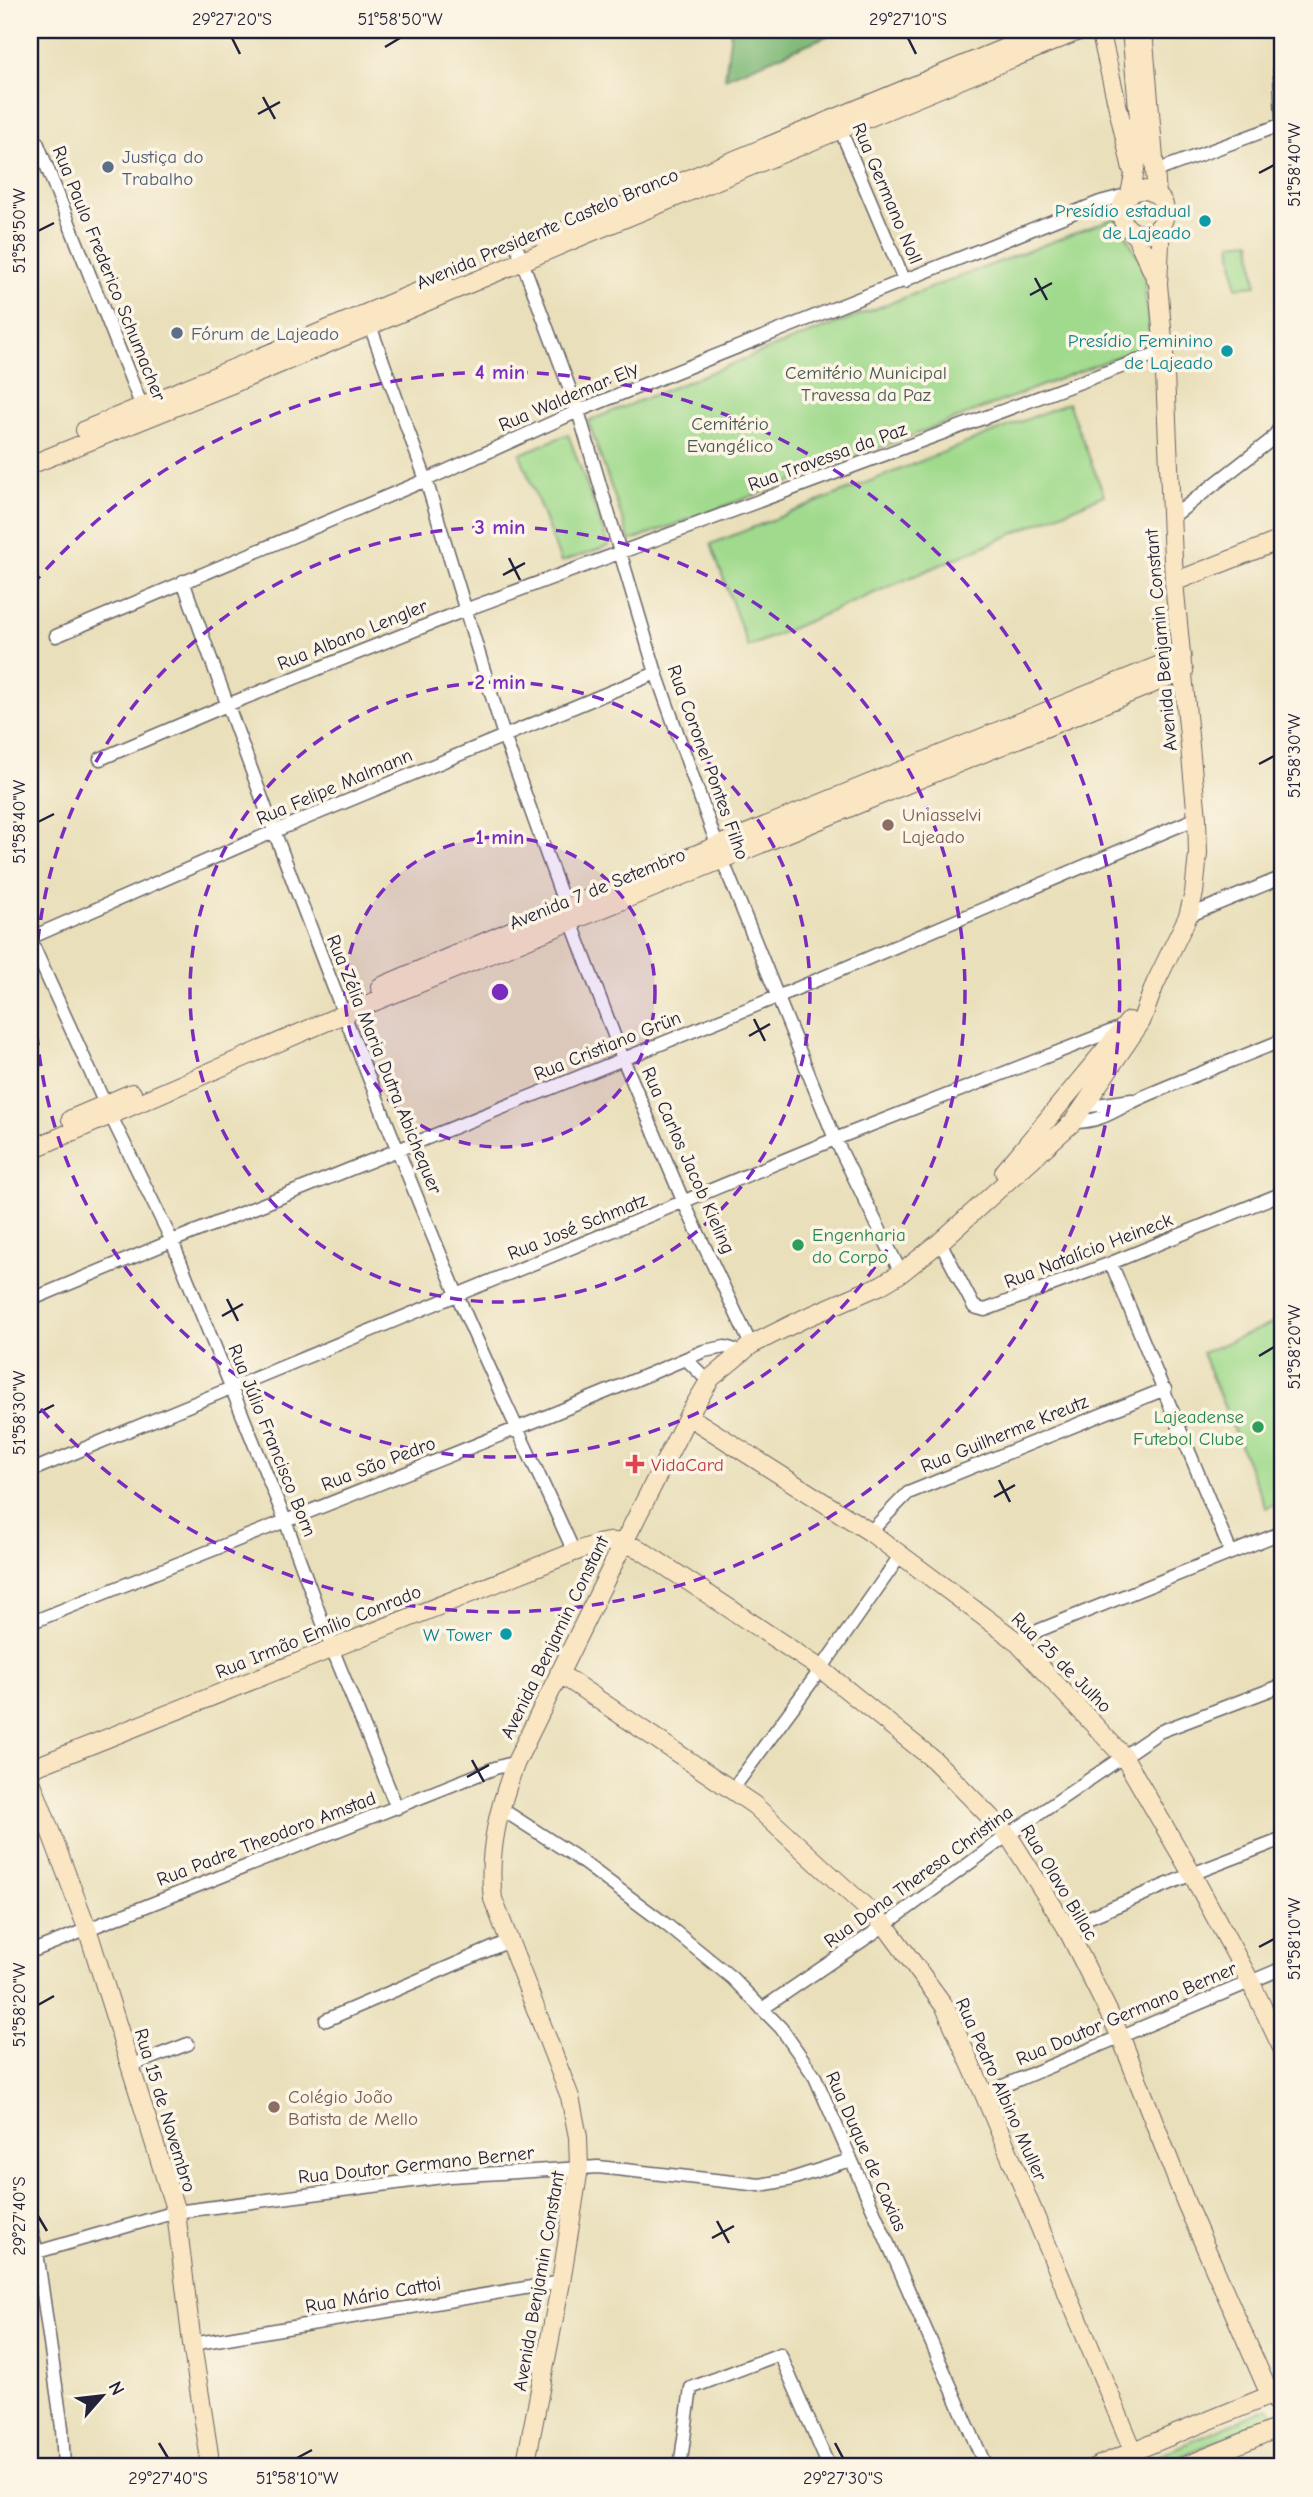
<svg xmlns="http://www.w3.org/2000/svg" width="1313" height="2497" font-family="'Comic Neue',sans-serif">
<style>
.green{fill:#a0da8d;stroke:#617e64;stroke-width:2}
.forest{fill:#80ba78;stroke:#516e5a;stroke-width:2}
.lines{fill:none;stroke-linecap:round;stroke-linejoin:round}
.street-casing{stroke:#686467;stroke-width:15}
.secondary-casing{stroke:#686467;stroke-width:20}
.street{stroke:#fff;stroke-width:12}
.secondary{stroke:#fbe6c3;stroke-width:18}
.ticks{fill:none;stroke:#22223b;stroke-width:2.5}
.ring{fill:none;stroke:#7b2cbf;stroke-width:3.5;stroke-dasharray:12 9}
.service-dot{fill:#5c6f8a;stroke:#fcf5e5;stroke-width:2.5}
.culture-dot{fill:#0f9aa8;stroke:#fcf5e5;stroke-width:2.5}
.education-dot{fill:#8d6e63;stroke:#fcf5e5;stroke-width:2.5}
.leisure-dot{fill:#2e9e5b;stroke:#fcf5e5;stroke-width:2.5}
.health-dot{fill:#e0444e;stroke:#fcf5e5;stroke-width:2.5}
.labels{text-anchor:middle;stroke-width:7;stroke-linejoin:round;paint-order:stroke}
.service-label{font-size:19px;fill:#4e5e75;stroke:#fcf5e5;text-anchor:start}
.street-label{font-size:19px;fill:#22223b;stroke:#fcf5e5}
.culture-label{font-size:19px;fill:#0d838f;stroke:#fcf5e5;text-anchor:end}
.park-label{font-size:19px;fill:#485954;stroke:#fcf5e5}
.education-label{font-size:19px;fill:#785e54;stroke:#fcf5e5;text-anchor:start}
.leisure-label{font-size:19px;fill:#27864d;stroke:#fcf5e5;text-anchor:start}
.health-label{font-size:19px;fill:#be3a42;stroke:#fcf5e5;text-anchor:start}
.centre{fill:#7b2cbf;stroke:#fcf5e5;stroke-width:3.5}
.ring-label{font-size:21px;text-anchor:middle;font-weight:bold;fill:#7b2cbf;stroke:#fcf5e5;stroke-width:7;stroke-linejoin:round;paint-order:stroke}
.neatline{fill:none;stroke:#22223b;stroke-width:2.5}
.ticks-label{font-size:18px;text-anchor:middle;fill:#22223b}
</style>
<rect width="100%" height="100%" fill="#fcf5e5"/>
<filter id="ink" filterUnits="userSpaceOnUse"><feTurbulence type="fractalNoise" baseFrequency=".0143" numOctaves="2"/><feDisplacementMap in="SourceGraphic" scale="14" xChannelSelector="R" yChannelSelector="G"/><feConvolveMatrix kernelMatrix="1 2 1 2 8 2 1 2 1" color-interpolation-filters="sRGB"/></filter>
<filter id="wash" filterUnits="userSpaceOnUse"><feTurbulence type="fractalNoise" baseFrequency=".00686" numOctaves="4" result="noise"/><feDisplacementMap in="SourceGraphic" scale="28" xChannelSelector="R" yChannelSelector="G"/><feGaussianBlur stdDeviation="1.57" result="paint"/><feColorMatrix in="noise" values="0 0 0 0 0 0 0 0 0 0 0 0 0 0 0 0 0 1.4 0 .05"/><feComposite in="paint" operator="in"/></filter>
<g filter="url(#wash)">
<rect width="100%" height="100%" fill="#e9dfba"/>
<!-- green -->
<path class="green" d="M1117 217 1143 267 1150 344 820 471 630 541 588 421 772 348Z
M1251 241 1256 285 1236 287 1231 243Z
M1068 403 1104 495 748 647 711 544Z
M568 434 609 546 561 562 520 454Z
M1283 1319V1501L1266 1508 1202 1353Z
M1268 2408 1278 2416 1154 2467H1151L1148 2460Z"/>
<!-- forest -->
<path class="forest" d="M731 30H841L725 78Z"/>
</g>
<g filter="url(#ink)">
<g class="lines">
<!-- street casing -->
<g class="street-casing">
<path id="street" d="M1278 30 1283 142
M838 124 905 282
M37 142 144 412
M1156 171 1283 124
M518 250 578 411 656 673 722 859 835 1139 901 1273
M368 320 426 480 504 736 566 908 623 1059 684 1203 751 1345
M1170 519 1271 440 1281 426 1283 391
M183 581C268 820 358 1058 456 1292 493 1380 535 1465 574 1552
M56 636 426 480 578 411 1100 202 1130 194
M100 759 227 705 465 610 1164 351
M1188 916 1283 877
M30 938 275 831 656 673
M30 939 105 1104 172 1241 285 1520 332 1648 397 1808
M1083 1107 1132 1100
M1073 1122C1104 1122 1117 1108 1143 1097 1189 1077 1237 1059 1283 1040
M940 1242 974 1307 985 1310 1111 1263 1283 1193
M1111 1263 1231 1553
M30 1300 172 1241 777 997 1197 818
M686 1359 709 1382
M30 1471 835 1139 1122 1027
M870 1532 908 1493 1165 1389
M30 1623C254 1532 481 1446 704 1351L725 1347 742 1352
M1015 1640 1283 1532
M732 1790 821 1669 902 1553
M500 1808 573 1855 668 1926 732 1978 781 2028 815 2077 986 2467
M1066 1927 1192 1874 1283 1839
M30 1952 495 1768 516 1762
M762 2009 885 1925 1008 1835 1159 1732 1283 1685
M326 2020 509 1941
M130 2066 188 2044
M984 2094 1283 1968
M30 2226 37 2252 62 2428 64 2467
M30 2254 176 2212 450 2176 598 2167 760 2185 788 2180 850 2160
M192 2344 561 2282
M680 2467 691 2388 780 2354 829 2467"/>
</g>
<!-- secondary casing -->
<g class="secondary-casing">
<path id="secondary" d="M1100 30 1132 169
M1143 30 1157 194
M1121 212a22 22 0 1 1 44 0a22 22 0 1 1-44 0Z
M1130 194 1139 150 1140 130 1131 30
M1134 232 1157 281
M544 239 1048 30
M85 430 444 281
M30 465 232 384 589 233 1081 30
M1174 582 1283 539
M380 987 550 914 1182 656
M71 1119 132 1093
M30 1150 344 1014 1184 671
M1004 1172 1129 1021
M688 1416 870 1532 1015 1640 1124 1757 1192 1874 1250 1981 1283 2050
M559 1673 754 1805 885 1925 945 2007 984 2094 1140 2467
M30 1769 574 1552C603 1542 612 1536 641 1550L821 1669 934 1760 1008 1835 1066 1927 1120 2035 1186 2203 1270 2395 1283 2408
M30 1778 87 1928 176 2212 192 2344 209 2454 208 2467
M525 2467 561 2282 579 2168 578 2137 570 2097 493 1899C487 1852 499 1806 516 1762L624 1542 688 1416 711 1378 751 1345 803 1319 881 1285 901 1273 940 1242 1073 1122 1141 1022 1155 984 1188 916 1194 893 1198 854 1197 818 1174 582 1164 351 1158 284 1161 224
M1095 2467 1283 2390
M1183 2467 1283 2426"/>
</g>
<!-- street -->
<use href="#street" class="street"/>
<!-- secondary -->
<use href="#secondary" class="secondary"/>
</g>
</g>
<!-- ticks -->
<path class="ticks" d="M232 38 240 54M908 38 916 54M385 47 400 38M263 97 275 119M258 114 280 102M1259 173 1274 165M38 231 54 223M1035 278 1047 300M1030 295 1052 283M509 558 520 580M503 575 525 563M1259 764 1274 756M38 822 54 814M754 1019 765 1041M749 1036 770 1024M227 1299 238 1321M222 1316 243 1304M1259 1356 1274 1347M38 1413 54 1405M999 1480 1010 1502M994 1497 1015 1485M472 1760 484 1782M467 1777 489 1765M1259 1947 1274 1939M38 2005 54 1996M38 2216 47 2231M717 2221 729 2243M712 2238 734 2226M159 2443 168 2458M835 2443 843 2458M297 2458 312 2450"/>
<!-- distance rings -->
<circle cx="500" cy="992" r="155" fill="#7b2cbf" fill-opacity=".12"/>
<g class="ring">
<circle cx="500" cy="992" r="155"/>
<circle cx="500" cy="992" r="310"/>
<circle cx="500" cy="992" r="465"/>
<path d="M32 585A620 620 0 1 1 32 1399"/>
</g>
<!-- markers -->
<g class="service-dot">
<circle cx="108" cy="167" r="7"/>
<circle cx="177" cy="333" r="7"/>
</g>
<g class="culture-dot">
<circle cx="1205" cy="221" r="7"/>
<circle cx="1227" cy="351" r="7"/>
<circle cx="506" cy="1634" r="7"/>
</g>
<g class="education-dot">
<circle cx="888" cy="825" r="7"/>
<circle cx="274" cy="2107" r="7"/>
</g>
<g class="leisure-dot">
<circle cx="798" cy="1245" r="7"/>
<circle cx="1258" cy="1427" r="7"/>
</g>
<path class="health-dot" d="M631.5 1453.5h7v7h7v7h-7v7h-7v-7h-7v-7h7z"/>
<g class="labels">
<!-- service labels -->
<g class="service-label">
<text x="122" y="163">Justiça do<tspan x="122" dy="22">Trabalho</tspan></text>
<text x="191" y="340">Fórum de Lajeado</text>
</g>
<!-- street labels -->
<g class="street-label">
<text transform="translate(888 193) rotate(67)" y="7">Rua Germano Noll</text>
<text transform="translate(547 228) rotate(-23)" y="7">Avenida Presidente Castelo Branco</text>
<text transform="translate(110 273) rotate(68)" y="7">Rua Paulo Frederico Schumacher</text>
<text transform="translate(568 396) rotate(-23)" y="7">Rua Waldemar Ely</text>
<text transform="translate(827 456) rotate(-20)" y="7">Rua Travessa da Paz</text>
<text transform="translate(352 634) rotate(-22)" y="7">Rua Albano Lengler</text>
<text transform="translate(1160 640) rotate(-95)" y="7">Avenida Benjamin Constant</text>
<text transform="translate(709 762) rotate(70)" y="7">Rua Coronel Pontes Filho</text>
<text transform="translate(334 786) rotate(-23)" y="7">Rua Felipe Malmann</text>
<text transform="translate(597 888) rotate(-22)" y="7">Avenida 7 de Setembro</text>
<text transform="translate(607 1045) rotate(-22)" y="7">Rua Cristiano Grün</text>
<text transform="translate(385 1064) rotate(68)" y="7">Rua Zélia Maria Dutra Abichequer</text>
<text transform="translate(689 1160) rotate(66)" y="7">Rua Carlos Jacob Kieling</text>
<text transform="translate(577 1226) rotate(-22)" y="7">Rua José Schmatz</text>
<text transform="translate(1088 1250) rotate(-21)" y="7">Rua Natalício Heineck</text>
<text transform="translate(1004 1433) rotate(-22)" y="7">Rua Guilherme Kreutz</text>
<text transform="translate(273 1440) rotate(68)" y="7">Rua Júlio Francisco Born</text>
<text transform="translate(378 1463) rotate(-21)" y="7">Rua São Pedro</text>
<text transform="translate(318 1631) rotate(-22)" y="7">Rua Irmão Emílio Conrado</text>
<text transform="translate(554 1637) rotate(-64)" y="7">Avenida Benjamin Constant</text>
<text transform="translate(1062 1662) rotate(45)" y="7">Rua 25 de Julho</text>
<text transform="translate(266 1838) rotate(-21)" y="7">Rua Padre Theodoro Amstad</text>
<text transform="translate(918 1876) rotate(-36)" y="7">Rua Dona Theresa Christina</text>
<text transform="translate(1060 1882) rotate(59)" y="7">Rua Olavo Billac</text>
<text transform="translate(1126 2013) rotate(-23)" y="7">Rua Doutor Germano Berner</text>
<text transform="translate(1002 2089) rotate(66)" y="7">Rua Pedro Albino Muller</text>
<text transform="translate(166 2110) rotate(73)" y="7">Rua 15 de Novembro</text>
<text transform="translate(867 2151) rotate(66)" y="7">Rua Duque de Caxias</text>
<text transform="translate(416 2164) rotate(-6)" y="7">Rua Doutor Germano Berner</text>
<text transform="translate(538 2281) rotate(-80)" y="7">Avenida Benjamin Constant</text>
<text transform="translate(373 2294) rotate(-10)" y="7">Rua Mário Cattoi</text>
</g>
<!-- culture labels -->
<g class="culture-label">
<text x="1191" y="217">Presídio estadual<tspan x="1191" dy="22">de Lajeado</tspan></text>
<text x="1213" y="347">Presídio Feminino<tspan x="1213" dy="22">de Lajeado</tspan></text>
<text x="492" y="1641">W Tower</text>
</g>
<!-- park labels -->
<g class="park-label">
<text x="866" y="379">Cemitério Municipal<tspan x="866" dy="22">Travessa da Paz</tspan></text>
<text x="730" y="430">Cemitério<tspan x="730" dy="22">Evangélico</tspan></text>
</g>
<!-- education labels -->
<g class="education-label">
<text x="902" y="821">Uniasselvi<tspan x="902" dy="22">Lajeado</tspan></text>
<text x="288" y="2103">Colégio João<tspan x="288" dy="22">Batista de Mello</tspan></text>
</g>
<!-- leisure labels -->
<g class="leisure-label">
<text x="812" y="1241">Engenharia<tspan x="812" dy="22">do Corpo</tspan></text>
<text x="1244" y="1423" text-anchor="end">Lajeadense<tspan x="1244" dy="22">Futebol Clube</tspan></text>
</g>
<!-- health labels -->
<g class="health-label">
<text x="651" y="1471">VidaCard</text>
</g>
</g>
<circle cx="500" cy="992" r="10" class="centre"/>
<g class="ring-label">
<text x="500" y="379">4 min</text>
<text x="500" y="534">3 min</text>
<text x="500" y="689">2 min</text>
<text x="500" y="844">1 min</text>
</g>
<!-- margin -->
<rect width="1313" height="2497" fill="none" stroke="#fcf5e5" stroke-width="77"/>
<!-- north arrow -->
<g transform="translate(102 2396) rotate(62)" stroke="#fcf5e5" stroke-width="5" paint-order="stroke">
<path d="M0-5L12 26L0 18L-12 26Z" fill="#22223b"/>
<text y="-10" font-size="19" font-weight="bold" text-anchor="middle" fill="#22223b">N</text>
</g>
<rect x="38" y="38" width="1236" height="2420" class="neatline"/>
<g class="ticks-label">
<text x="232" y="25">29°27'20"S</text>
<text x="400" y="25">51°58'50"W</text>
<text x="908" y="25">29°27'10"S</text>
<text transform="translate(1294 165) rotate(-90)" y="6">51°58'40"W</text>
<text transform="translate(19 231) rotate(-90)" y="6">51°58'50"W</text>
<text transform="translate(1294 756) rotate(-90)" y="6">51°58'30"W</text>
<text transform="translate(19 822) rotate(-90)" y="6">51°58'40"W</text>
<text transform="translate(1294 1347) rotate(-90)" y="6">51°58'20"W</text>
<text transform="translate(19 1413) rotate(-90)" y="6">51°58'30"W</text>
<text transform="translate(1294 1939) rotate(-90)" y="6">51°58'10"W</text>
<text transform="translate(19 2005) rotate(-90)" y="6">51°58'20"W</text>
<text transform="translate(19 2216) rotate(-90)" y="6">29°27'40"S</text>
<text x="168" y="2484">29°27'40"S</text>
<text x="297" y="2484">51°58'10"W</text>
<text x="843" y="2484">29°27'30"S</text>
</g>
</svg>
